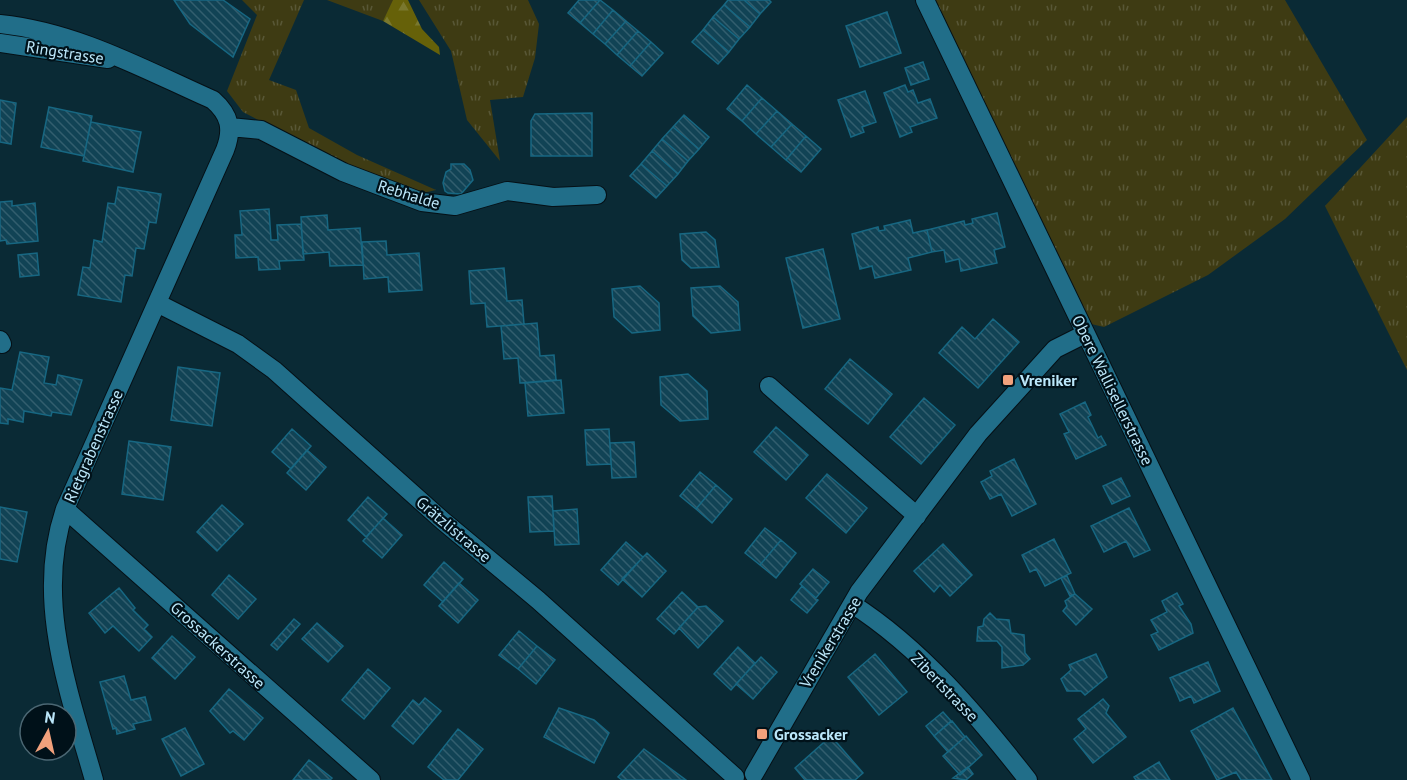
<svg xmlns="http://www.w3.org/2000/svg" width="1407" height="780" font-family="'PT Sans',sans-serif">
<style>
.grass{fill:url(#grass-tufts)}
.forest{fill:url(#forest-firs)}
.building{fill:url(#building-back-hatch);stroke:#176782;stroke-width:1.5}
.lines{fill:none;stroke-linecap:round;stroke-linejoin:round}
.street-casing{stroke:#051016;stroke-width:20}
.street{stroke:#216e89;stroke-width:18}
.poi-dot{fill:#f1a17c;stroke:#001119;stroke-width:2}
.labels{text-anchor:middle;stroke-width:4.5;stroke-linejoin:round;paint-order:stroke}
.street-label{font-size:16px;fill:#bbe7fa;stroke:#001119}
.poi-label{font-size:16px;font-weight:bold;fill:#bbe7fa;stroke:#001119;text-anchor:start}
</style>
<defs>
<pattern id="grass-tufts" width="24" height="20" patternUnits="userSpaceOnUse" patternTransform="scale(1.5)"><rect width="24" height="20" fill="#3e3b13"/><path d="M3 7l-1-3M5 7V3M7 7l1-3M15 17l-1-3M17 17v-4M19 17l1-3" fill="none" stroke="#585736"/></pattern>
<pattern id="forest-firs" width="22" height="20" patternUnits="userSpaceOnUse" patternTransform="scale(1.5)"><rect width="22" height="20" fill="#666109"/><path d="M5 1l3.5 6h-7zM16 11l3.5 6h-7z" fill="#7a782e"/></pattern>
<pattern id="building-back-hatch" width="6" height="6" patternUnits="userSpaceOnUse" patternTransform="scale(1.5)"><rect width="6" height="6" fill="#114355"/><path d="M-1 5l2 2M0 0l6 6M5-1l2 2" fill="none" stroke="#325e6e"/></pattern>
</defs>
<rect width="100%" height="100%" fill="#0a2a35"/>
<!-- grass -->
<path class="grass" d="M242 0H304L269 80 296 90 309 128 357 155 436 190 423 193 332 159 243 112 227 91 257 15Z
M327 0H394L383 21Z
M419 0H528L539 24 535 58 523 97 490 100 500 161 467 120 451 51Z
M935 0H1285L1367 140 1285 219 1208 275 1104 327 1091 324Z
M1407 117V370L1325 206Z"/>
<!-- forest -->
<path class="forest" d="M393 0H408L422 29 439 47 440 55 383 21Z"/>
<!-- building -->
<path class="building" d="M174 0H223L250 19 233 57 190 24Z
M579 0H600L580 23 568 13Z
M600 0 613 10 593 34 580 23Z
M728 0H744L760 14 750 27 724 5Z
M744 0H769L771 2 760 14Z
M724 5 750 27 739 39 713 17Z
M613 10 626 21 605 44 593 34Z
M887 12 901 53 860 67 846 26Z
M713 17 739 39 729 52 703 30Z
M626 21 638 31 617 55 605 44Z
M703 30 729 52 718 64 692 42Z
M638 31 651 42 630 66 617 55Z
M651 42 663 53 642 76 630 66Z
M923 62 929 79 911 85 905 68Z
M747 85 762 98 742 121 727 109Z
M905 85 908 92 913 90 918 103 930 99 937 118 910 127 912 132 900 137 884 93Z
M865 91 876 122 862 127 864 132 851 137 838 100Z
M762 98 777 111 756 134 742 121Z
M0 100 16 103 11 144 0 142Z
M49 107 92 116 84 156 41 147Z
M777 111 792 124 771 147 756 134Z
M592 113V156H531V121L535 114Z
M684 115 709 137 699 149 673 127Z
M91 122 141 132 133 172 83 161Z
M792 124 806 136 786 160 771 147Z
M673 127 699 149 688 161 662 139Z
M806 136 821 149 801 172 786 160Z
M662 139 688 161 678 174 652 151Z
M652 151 678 174 667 186 641 164Z
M451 164H464L470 170 473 180 461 194 448 193 445 191 443 183 446 172 451 169Z
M641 164 667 186 656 198 630 176Z
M118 187 161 194 156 223 149 222 144 249 136 248 132 276 125 275 121 302 78 295 83 267 90 268 94 240 102 242 108 203 115 204Z
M12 201V206L35 203 38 241 7 244 6 240 0 241V202Z
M269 209 271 240H278L277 225 301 224 304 260 279 261 280 269 259 270 258 257 236 258 235 235H242L240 211Z
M997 213 1005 247 994 250 997 263 961 271 959 259 946 262 944 250 932 252 927 230 964 221 965 225 973 223 972 219Z
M327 215 328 230 360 228 363 265 330 266 329 252 303 254 301 217Z
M910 220 913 233 927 230 932 252 908 258 911 270 875 278 872 266 860 269 852 234 878 227 879 231 885 230 884 226Z
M706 232 715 240 719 267 691 268 682 260 680 234Z
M386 241 387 255 419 253 422 290 389 292 388 277 364 279 362 242Z
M823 249 840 319 803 328 786 258Z
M37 253 39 275 20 277 18 255Z
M504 268 507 301 522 300 524 324 487 327 485 303 471 304 469 271Z
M640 286 659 303 660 330 632 333 614 317 612 289Z
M720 286 738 302 740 330 711 333 693 316 691 288Z
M993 319 1019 342 978 388 939 353 962 327 975 339Z
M537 323 540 356 554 355 556 380 520 383 518 358 504 359 501 326Z
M20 352 49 357 44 383 56 385 58 375 82 380 71 415 52 412 51 416 24 411 23 422 8 419V424L0 423V388L12 390Z
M850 359 892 394 868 424 825 389Z
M178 367 220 373 212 426 171 420Z
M688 374 707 391 708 419 680 421 661 405 660 377Z
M561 380 564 413 528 416 525 383Z
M924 398 955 425 921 464 890 437Z
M1085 402 1091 415 1088 417 1098 438 1101 436 1106 445 1076 459 1064 434 1069 432 1060 414Z
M776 427 808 455 786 480 754 452Z
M292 429 311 446 291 469 272 452Z
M609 429 611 464 587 465 585 430Z
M129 441 171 447 163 500 122 494Z
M634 442 636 477 612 478 610 443Z
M307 450 326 467 306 490 287 473Z
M1014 459 1036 504 1012 516 1001 494 990 499 981 482 992 476 990 471Z
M700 472 716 485 696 509 680 496Z
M827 474 867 508 846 533 806 498Z
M1121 478 1130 496 1112 504 1103 486Z
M716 485 732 499 712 523 696 509Z
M552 496 554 531 530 532 528 497Z
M368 497 387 514 366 537 348 520Z
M222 505 243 524 217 551 197 532Z
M0 507 27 512 17 562 0 559Z
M1129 508 1150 550 1134 557 1126 541 1104 552 1091 526Z
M577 509 579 544 555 545 553 511Z
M383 518 402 535 382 558 363 541Z
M765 528 781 540 760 565 745 553Z
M1054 539 1071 573 1045 586 1036 569 1030 572 1022 555Z
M781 540 796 553 776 578 760 565Z
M626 542 643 557 618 585 601 570Z
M943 544 972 575 950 596 940 585 934 592 914 571Z
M647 553 666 571 642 597 622 579Z
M444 562 463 579 443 602 424 585Z
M813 569 829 582 816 598 800 584Z
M229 575 256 599 238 619 212 595Z
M1067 576 1075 594 1070 596 1061 578Z
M459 583 478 600 458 623 439 606Z
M802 586 818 600 807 613 791 600Z
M119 588 135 608 133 610 148 625 144 629 152 637 139 651 113 626 105 633 89 613Z
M682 592 698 607 674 634 657 619Z
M1177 593 1183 604 1179 606 1191 624 1193 633 1159 650 1151 635 1158 632 1151 620 1167 612 1162 601Z
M1075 594 1092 609 1076 625 1063 611 1067 606 1065 601Z
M706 606 723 621 698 648 679 628 698 607Z
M990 613 996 619 1009 620 1011 633 1024 635 1025 653 1030 659 1023 665 1002 668V647L997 641H977L978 627 983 626 984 619Z
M294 619 300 624 277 650 271 645Z
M317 623 343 646 328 662 302 639Z
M519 631 537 646 518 669 499 655Z
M172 636 195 657 175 679 152 658Z
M537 646 555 660 536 684 518 669Z
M738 647 755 663 731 690 714 674Z
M875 654 907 692 879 715 848 677Z
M1096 654 1107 677 1085 695 1081 691H1067L1061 679 1071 670 1069 665Z
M761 657 777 672 753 699 736 684Z
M1208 662 1220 691 1194 703 1191 696 1180 701 1170 678Z
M368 669 390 688 364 719 342 700Z
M124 676 131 700 145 697 151 720 133 724 135 729 117 734 116 728 113 729 100 682Z
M229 689 263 718 244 740 233 731 230 733 210 711Z
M425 698 441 711 413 744 392 726 413 700 419 705Z
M1103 699 1109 706 1106 713 1126 737 1093 763 1074 739 1086 729 1078 719Z
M559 708 594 720 609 733 594 763 544 737Z
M1233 708 1272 780H1241L1236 772 1217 780 1191 731Z
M943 712 951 721 934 736 926 726Z
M952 721 965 737 948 752 934 736Z
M185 728 204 764 181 776 162 739Z
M458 729 483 749 458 780H444L428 767Z
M831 736 863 773 855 780H805L795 768Z
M966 736 982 755 960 775 943 756Z
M644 749 686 780H622L618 777Z
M309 760 332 778 330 780H293Z
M1159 762 1170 780H1136L1134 777Z
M968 767 973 774 966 780 953 778Z"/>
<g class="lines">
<!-- street casing -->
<g class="street-casing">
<path id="street" d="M925 0 1301 780
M0 24C77 32 143 69 213 100 230 115 233 129 225 150L65 509C34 599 69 692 94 780
M0 43 108 59
M230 127 261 130 343 172 422 202 455 206 507 191 553 197 597 195
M157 303 238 344 274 370 443 521 538 600 735 777
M0 340 2 344
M769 386 917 516
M65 509 371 780
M852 604C921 648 978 716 1028 780
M754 774 859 592 978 434 1055 349 1085 334"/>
</g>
<!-- street -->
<use href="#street" class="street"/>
</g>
<!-- markers -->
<g class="poi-dot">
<rect x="1002" y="374" width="12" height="12" rx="3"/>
<rect x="756" y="728" width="12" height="12" rx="3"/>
</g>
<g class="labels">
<!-- street labels -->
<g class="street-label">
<text transform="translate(65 52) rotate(9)" y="6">Ringstrasse</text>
<text transform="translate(409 194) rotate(17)" y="6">Rebhalde</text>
<text transform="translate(1113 390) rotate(64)" y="6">Obere Wallisellerstrasse</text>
<text transform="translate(93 446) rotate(-66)" y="6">Rietgrabenstrasse</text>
<text transform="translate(454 529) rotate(40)" y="6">Grätzlistrasse</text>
<text transform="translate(830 642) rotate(-59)" y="6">Vrenikerstrasse</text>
<text transform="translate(218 645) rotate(42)" y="6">Grossackerstrasse</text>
<text transform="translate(945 687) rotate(46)" y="6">Zibertstrasse</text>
</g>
<!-- poi labels -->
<g class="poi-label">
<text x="1020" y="386">Vreniker</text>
<text x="774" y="740">Grossacker</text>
</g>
</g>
<!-- north arrow -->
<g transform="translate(48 732) rotate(8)"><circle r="28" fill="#001119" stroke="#4b6773" stroke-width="1.5"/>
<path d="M0-4.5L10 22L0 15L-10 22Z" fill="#f1a17c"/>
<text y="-9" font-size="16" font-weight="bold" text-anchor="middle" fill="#bbe7fa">N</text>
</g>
</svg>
